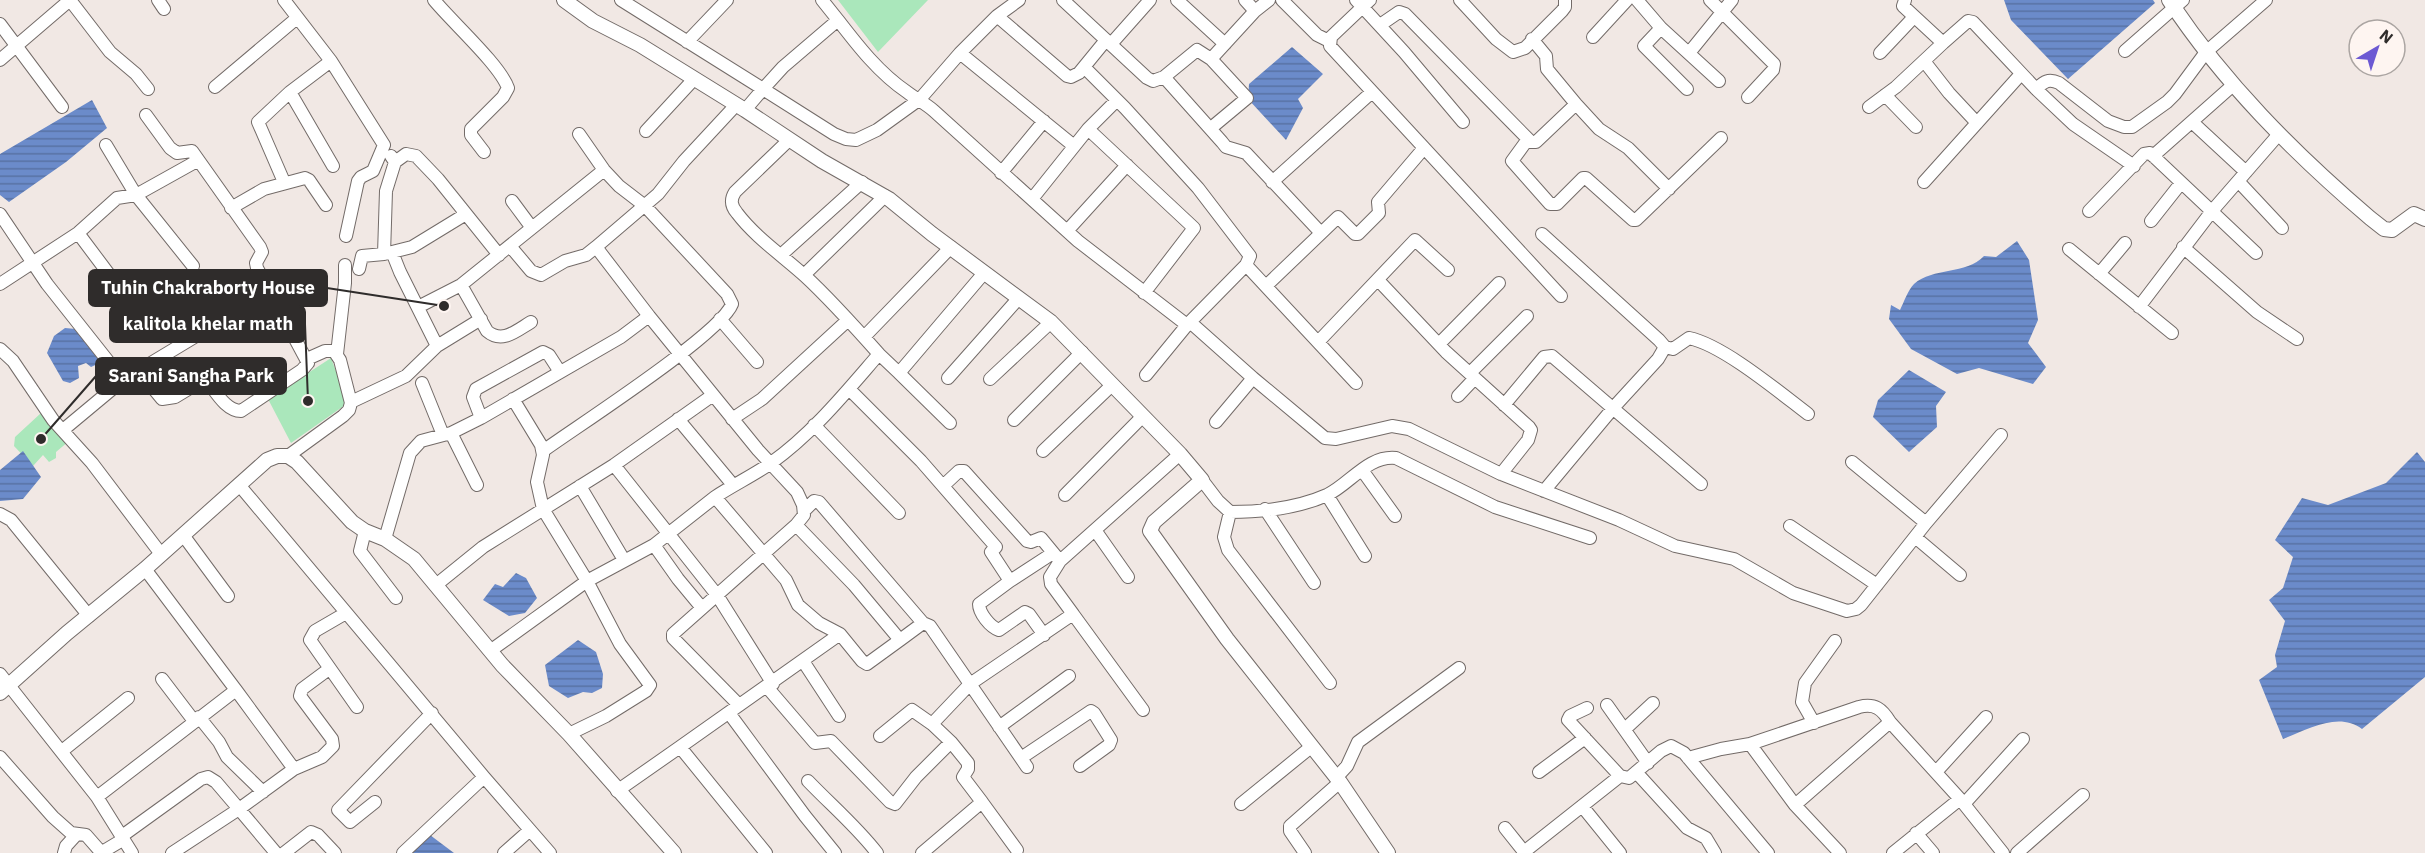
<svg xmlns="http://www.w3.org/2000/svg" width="2425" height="853" font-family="'IBM Plex Sans',sans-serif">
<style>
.green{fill:#aae7bb}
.water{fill:url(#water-rules)}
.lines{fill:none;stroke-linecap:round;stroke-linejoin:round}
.minor-casing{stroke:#736b68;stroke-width:14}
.tertiary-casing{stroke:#736b68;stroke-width:16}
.minor{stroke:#fff;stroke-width:12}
.tertiary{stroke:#fff;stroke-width:14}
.leader{fill:none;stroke:#2f2c2b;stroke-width:2}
.callout-dot{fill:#2f2c2b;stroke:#fef5f1;stroke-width:2}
.callout{fill:#2f2c2b;stroke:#2f2c2b;stroke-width:2}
.callout-label{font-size:18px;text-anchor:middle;font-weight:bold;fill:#fff}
</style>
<defs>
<pattern id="water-rules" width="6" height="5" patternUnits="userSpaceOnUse" patternTransform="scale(1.5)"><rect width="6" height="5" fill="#6b8bca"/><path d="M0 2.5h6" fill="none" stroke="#5872a4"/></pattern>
</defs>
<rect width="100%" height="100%" fill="#f1e8e4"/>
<!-- green -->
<path class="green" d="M838 0H928L878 52Z
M331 358 348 403 291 443 268 399Z
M41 413 69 441 56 452V458L49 462 43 455 33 466 14 446 15 437Z"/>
<!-- water -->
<path class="water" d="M2004 0H2153L2155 3 2068 79 2011 20Z
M1292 47 1323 74 1298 99 1303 108 1286 140 1248 99 1249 84Z
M92 100 107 128 66 162 9 202 0 195V154Z
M2017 241 2029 260 2038 320 2028 343 2046 367 2033 384 1979 368 1957 374 1911 349 1889 319 1891 305 1900 310C1904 302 1908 290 1914 284 1933 267 1966 275 1984 256L1996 257Z
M224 290 238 299C242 323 241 326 221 341L200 339 192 305 208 299Z
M65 328 76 329 102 362 91 367 86 363 78 366 79 378 70 383 63 381 47 353 54 336Z
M1909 370 1946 392 1936 406 1937 427 1909 452 1873 417 1878 400Z
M23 451 41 477 23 499 0 501V470Z
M2417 452 2425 462V677L2362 729C2338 711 2307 730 2283 739L2259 680 2277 667 2275 655 2285 621 2269 600 2283 588 2293 557 2275 540 2302 498 2328 505 2386 483Z
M516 573 526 578 537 598 525 613 509 616 483 600 495 584 503 587Z
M578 640 596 652 603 674 602 688 592 693 583 692 568 698 549 686 545 665Z
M430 835 454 853H412Z"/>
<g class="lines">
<!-- minor casing -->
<g class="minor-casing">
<path id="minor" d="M70 0 110 52 136 74 148 89
M158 0 164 9
M284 0 331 61
M434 0C452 22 500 65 508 88L503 97 471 129V135L484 152
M621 0 763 89 783 67 838 20C858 46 879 73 907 92 916 99 925 103 934 111L1078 241 1187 325
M822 0 838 20
M1063 0 1147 78 1153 81 1164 77 1197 50 1211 59 1247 98 1211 128
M1177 0 1225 44
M1245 0 1255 11
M1282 0 1317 35 1329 41
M1356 0 1404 52 1463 122
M1370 0 1331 37 1330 46 1561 296
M1460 0 1496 39 1513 52 1525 48 1562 11 1565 7V0
M1637 0 1661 28 1719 81
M1710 0 1774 64 1773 70 1748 97
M1905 0 1903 6 1943 43 1968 21 1973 22 2036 89 2073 124 2134 166
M997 16 1019 0
M0 24 62 107
M1380 25 1399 12 1405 14 1531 142H1536L1576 104
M1661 28 1644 46 1687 89
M1593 37 1627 0
M1532 39 1546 56 1547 69 1576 104 1599 129 1628 148 1669 189
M687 42 727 0
M1111 44 1150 0
M2125 51 2183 0
M960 53 1074 146
M1689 53 1732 0
M1880 53 1914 17
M1211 59 1255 11 1269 0
M0 60 70 0
M1924 61 1949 93 1977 123
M1084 67 1125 108 1198 188 1250 256 1246 265 1187 325 1146 375
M1164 77 1222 142 1226 147 1246 153 1321 233
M215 87 297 18
M2036 89C2044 82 2048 78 2059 83L2108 121 2124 127H2132L2167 102 2175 94 2206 52 2266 0
M290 92 333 166
M1885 95 1916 127
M1869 107 1896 87 1943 43
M745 110 763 89 834 134 846 139 856 140 877 130 895 117 920 99 960 53 997 16 1067 76 1071 77 1079 73 1106 40
M2192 122 2246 172
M1088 129 1194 228 1144 293
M646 131 694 79
M1528 139 1512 161 1550 204H1557L1583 178H1586L1633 220H1636L1721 138
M789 140 735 192C730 200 731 206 737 213 755 237 783 256 805 276 831 300 855 327 879 354
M106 145 136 195 197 161
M2153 156 2232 86
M395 162 406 154 416 156 438 179 499 255
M1001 173 1044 121
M2238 181 2282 228
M284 182 258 122 290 92 331 61 384 145 373 171 361 177 358 181 346 236
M1272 182 1372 92
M1924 182 2021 74
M1032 199 1088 129 1117 100
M512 201 532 228
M231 208 264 189 305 178 309 180 326 205
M2089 211 2144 154 2150 153 2256 253
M0 214 47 284 123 380 63 430
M2151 221 2181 183
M1067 231 1127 165
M78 233 114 281
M1542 234 1659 340 1665 347 1658 359 1614 407 1544 491
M510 246 531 271 541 275 565 261 586 255 596 247
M2183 247 2257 312 2297 339
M2069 249 2172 333
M392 252 400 272 437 346
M384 254 386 191 395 162 391 156
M781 255 862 182
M1246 265 1356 383
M359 269 362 256 384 254 412 247 466 214
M2099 274 2125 243
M804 275 885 196
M1378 280 1446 352 1529 427 1531 430 1528 440 1501 474
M0 284 78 233 117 198 136 195 193 266
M461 285 487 331C502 344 516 331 531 322
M1267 285 1338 217 1355 234H1358L1379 213 1378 202 1424 148
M418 307 461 285 604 170
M2139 307 2212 211 2279 134
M649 316 596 247 658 194 684 161 736 105
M720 319 757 362
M1190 322 1253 378 1325 438 1336 439 1392 426 1409 429 1501 474 1619 520 1675 546 1734 559 1793 593 1847 611 1856 609 1861 605 1926 523 2001 435
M864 337 951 247
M1319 341 1415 240 1448 270
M1439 344 1499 283
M1665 347 1673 349 1689 338C1723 345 1779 392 1808 414
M0 349 13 361 53 420 92 463 161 554
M337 354 345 283V265
M138 370 162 399 175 397 203 380 207 381C216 392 226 411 241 411L302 370 308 363 257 268 256 263 262 252 260 247 192 151 177 153 170 148 146 115
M1470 373 1527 316
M948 378 1018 299
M990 379 1051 322
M123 380 196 336
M422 383 443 435
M849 389 921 461 996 547 991 552 1010 581 979 604C979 613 990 627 999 630L1025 612 1029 614 1044 635
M1458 396 1475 378
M513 399 541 445 543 455 537 482 543 509 587 581 620 644 650 685 646 691 606 716 569 734
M351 402 406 376 437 346 481 319
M1504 405 1544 357 1552 356 1701 484
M481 418 473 397 476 389 543 352 549 355 560 372
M678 419 733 485
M732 419 762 399 848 320
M1014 420 1082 352
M1216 422 1253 378
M950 423 899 373 984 273
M814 425 899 513
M451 433 477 485
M543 451C576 427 721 334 732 304L727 294 645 206 619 186 604 170 579 134
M1043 451 1111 386
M288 456 343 416 349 410 351 403 340 360 334 351H325L307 359
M1852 462 1926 523
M614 465 717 595 773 684
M1362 470 1395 516
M1202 480 1218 501 1230 512C1261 512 1298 508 1327 495 1350 484 1368 455 1396 458L1495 507 1590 538
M240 486 484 777 550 853
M580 486 624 560
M943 486 959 471H964L1027 541 1031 542 1041 538 1060 561
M1065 495 1143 416
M1327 495 1365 556
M1265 509 1314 583
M804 511 814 501 819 502 923 623
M1230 512 1224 537 1228 550 1330 683
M0 514 11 520 89 616
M1790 526 1877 585
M1095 530 1128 577
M365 531 360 551 396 598
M183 535 228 596
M1915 537 1960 575
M385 539 410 453 421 441 451 433 481 418 621 337 649 316 758 450 797 492 803 505 804 515 796 525
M654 545 678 579 702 608
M145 569 236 690
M1010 581 1053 553
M436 585 483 547 614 465 713 395
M346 613 315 631 310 640 357 707
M1073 614 1143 710
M840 634 862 661 867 664 900 640
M490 651 587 581 654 545 715 497
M803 661 839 716
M0 674 97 797 132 853
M162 679 194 721
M739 705 673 638V634L796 525 854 585 900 640 923 623 930 626 970 684 932 724 951 742 916 777 895 804 890 802 831 741 815 743 767 687
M1607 705 1648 763
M1587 708 1570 716 1568 720 1620 776 1629 778 1661 751 1671 746 1684 753 1768 853
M729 713 805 816 835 853
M199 717 219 742 227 757 263 792
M1814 723 1802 702 1805 683 1835 641
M999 727 1069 676
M1625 729 1653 703
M880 736 912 710 932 724
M1750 744 1795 805 1840 853
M62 751 128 698
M0 757 53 817 71 833 86 835 100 851H104L124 839
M1021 758 1091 711 1094 713 1111 740 1109 745 1080 766
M1688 758 1721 749 1750 744 1859 707C1875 703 1882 709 1890 722L1960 799 2003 853
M1027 767 970 684 1073 614 1051 584 1050 577 1060 561 1180 454
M294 769 322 757 333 746 332 739 300 696 302 689 329 669
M1539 772 1585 738
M1636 772 1687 828 1706 838 1715 853
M1936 772 1986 717
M1336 778 1347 766 1358 742 1459 668
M808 781C831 805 857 827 877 853
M617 791 680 747
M97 797 236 690 294 769 239 809 216 782 208 777 201 779 122 836
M375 802 350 822 338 810 432 713
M982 802 1017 850
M1241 804 1311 747
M1964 804 2023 739
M1795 805 1890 722
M1582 806 1620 853
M1505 828 1525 853
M1916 833 1933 853
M1524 852 1620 776
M64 853 66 846 76 835
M172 853 239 809 276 853
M284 853 311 832 318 835 335 853
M403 853 484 777
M504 853 530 830
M766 853 680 747 840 634 819 623 798 605 786 580 715 497C733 485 754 475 771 463 813 433 846 392 879 354L899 373
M922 853 982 802 963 777 968 769V763L951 742
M1305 853 1290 831V826L1340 782
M1893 853 1960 799
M2017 853 2083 795"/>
</g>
<!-- tertiary casing -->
<g class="tertiary-casing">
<path id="tertiary" d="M564 0 593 21 640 45 745 110 822 161 889 199 932 234 1051 322 1180 454 1202 480 1154 522 1150 531 1227 639 1340 782 1388 853
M2169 0C2224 83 2294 153 2370 218L2384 229 2392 230 2414 214 2425 219
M0 693 67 633 145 569 267 460 277 456H288L297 462 352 522 365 531 385 539 414 559 502 665 569 734 674 853"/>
</g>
<!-- minor -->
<use href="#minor" class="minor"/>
<!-- tertiary -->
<use href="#tertiary" class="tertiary"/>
</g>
<!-- callouts -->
<path class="leader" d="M444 306L327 288M308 401L305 324M41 439L96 376"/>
<g class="callout-dot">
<circle cx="444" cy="306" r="6"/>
<circle cx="308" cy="401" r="6"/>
<circle cx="41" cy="439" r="6"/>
</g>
<g class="callout">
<rect x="89" y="270" width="238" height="36" rx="6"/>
<rect x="110" y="306" width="195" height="36" rx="6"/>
<rect x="96" y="358" width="190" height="36" rx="6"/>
</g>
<g class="callout-label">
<text x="208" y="294">Tuhin Chakraborty House</text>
<text x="208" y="330">kalitola khelar math</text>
<text x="191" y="382">Sarani Sangha Park</text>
</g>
<!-- north arrow -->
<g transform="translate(2377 48) rotate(39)"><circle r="28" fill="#fef5f1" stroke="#aba5a2" stroke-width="1.5"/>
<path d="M0-4.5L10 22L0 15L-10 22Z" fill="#6c59d3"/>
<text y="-9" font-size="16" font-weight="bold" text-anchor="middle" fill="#2f2c2b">N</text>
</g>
</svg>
